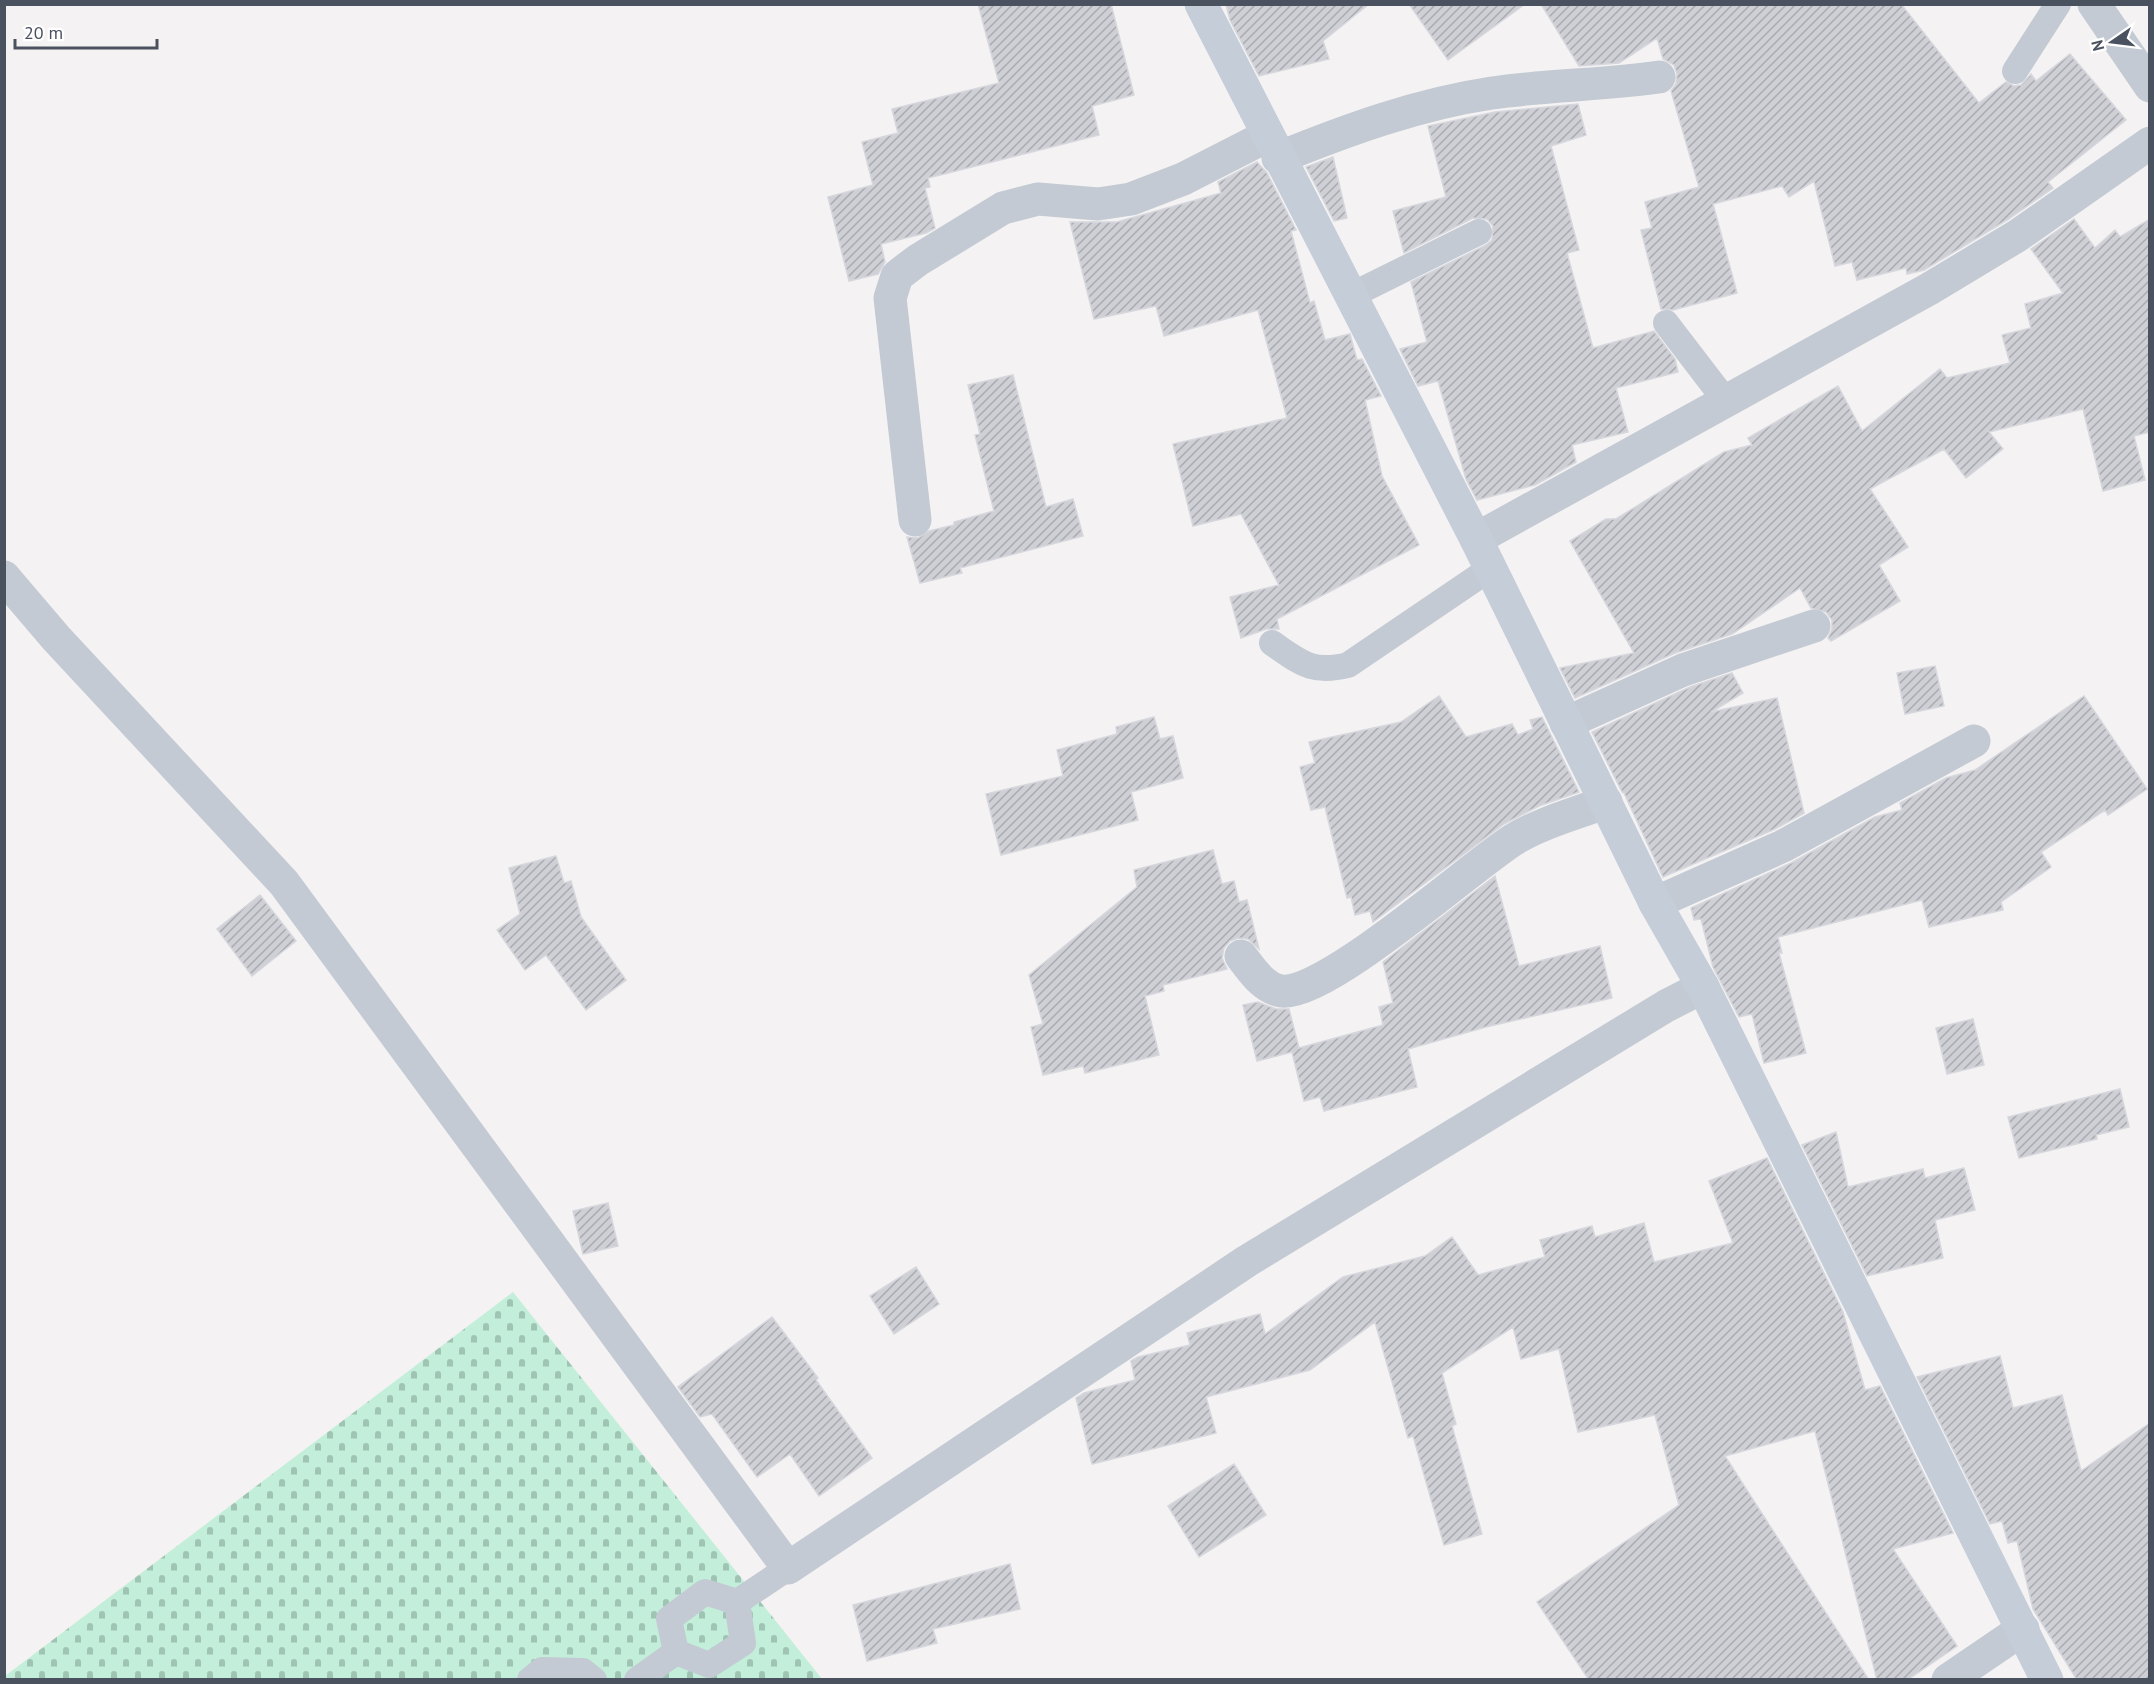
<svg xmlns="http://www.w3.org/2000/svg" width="2154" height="1684" font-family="'PT Sans',sans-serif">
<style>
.cemetery{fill:url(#cemetery-stones)}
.building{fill:url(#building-hatch);stroke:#d6d7dd;stroke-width:1.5}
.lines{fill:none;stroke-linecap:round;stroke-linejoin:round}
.lane{stroke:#c3cad3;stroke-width:26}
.street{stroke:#c3cad3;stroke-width:33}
.secondary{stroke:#c5cdd9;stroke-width:33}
</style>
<defs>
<pattern id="cemetery-stones" width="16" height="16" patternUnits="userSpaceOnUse" patternTransform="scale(1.5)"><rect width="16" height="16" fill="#c3efda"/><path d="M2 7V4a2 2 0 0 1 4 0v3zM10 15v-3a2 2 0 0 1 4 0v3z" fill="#a0c4b4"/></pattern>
<pattern id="building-hatch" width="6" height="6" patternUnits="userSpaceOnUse" patternTransform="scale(1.5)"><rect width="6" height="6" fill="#cfd0d6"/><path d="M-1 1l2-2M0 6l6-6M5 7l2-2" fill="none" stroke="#aaabb1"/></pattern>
</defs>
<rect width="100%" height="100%" fill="#f4f2f2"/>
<!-- cemetery -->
<path class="cemetery" d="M513 1292 822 1679 5 1680V1676Z"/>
<!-- building -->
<path class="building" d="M978 4H1111L1134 95 1092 106 1099 135 928 178 930 187 925 188 935 228 926 233 881 244 885 262 878 274 849 281 828 197 873 185 862 142 898 133 892 109 999 83Z
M1226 4H1369L1323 41 1329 59 1259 76 1230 20Z
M1409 4H1525L1448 60Z
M1541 4H1901L1979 103 2006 82 2014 86 2021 85 2031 74 2036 81 2070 54 2126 120 2048 182 2053 188 2007 220 1924 270 1907 274 1906 268 1857 280 1852 262 1835 266 1814 181 1789 197 1782 186 1713 204 1737 293 1673 310 1661 309 1641 230 1652 228 1645 202 1699 187 1671 91 1676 84 1677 74 1674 65 1663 59 1657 38 1619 63 1579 66Z
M1578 104 1586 135 1551 146 1579 250 1567 253 1593 348 1654 331 1675 359 1678 372 1616 388 1628 432 1572 445 1576 462 1535 485 1477 500 1466 479 1438 381 1418 386 1400 349 1427 342 1411 282 1486 245 1492 240 1493 226 1487 219 1473 218 1404 253 1393 211 1446 197 1428 126 1495 112Z
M1333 157 1347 218 1334 221 1306 167Z
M1257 162 1267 173 1296 230 1291 231 1310 303 1314 301 1325 340 1350 334 1357 360 1362 359 1381 396 1365 400 1382 476 1419 545 1277 619 1279 629H1266L1241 638 1230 597 1279 585 1241 514 1193 526 1173 444 1287 418 1258 310 1164 336 1156 306 1094 319 1070 222H1117L1221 193 1218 182Z
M2074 219 2095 248 2115 230 2120 237 2150 219V432L2134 436 2145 480 2103 491 2083 409 1989 432 2003 449 1966 478 1944 449 1870 489 1908 547 1879 565 1900 601 1831 641 1828 638 1832 629V620L1826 612 1811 608 1800 588 1732 634 1675 653 1575 698 1560 668 1634 653 1570 541 1606 519H1616L1724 452 1752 445 1748 438 1838 386 1862 431 1940 369 1947 378 2010 363 2002 335 2031 328 2025 304 2063 293 2031 249Z
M1013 375 1046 507 1073 499 1083 536 960 568 962 573 920 583 907 537 918 538 929 531 954 525V522L994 511 975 435 980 434 968 385Z
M1935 666 1944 706 1905 714 1897 673Z
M1732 673 1743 693 1711 712 1777 698 1804 813 1775 829 1663 877 1624 793 1622 792 1592 732 1690 687Z
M1439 696 1466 737 1512 724 1518 735 1533 729 1530 720 1542 717 1579 792 1539 806 1504 824 1373 922 1370 911 1355 915 1351 897 1347 898 1325 807 1311 810 1300 767 1315 763 1309 742 1401 722Z
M2084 696 2147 789 2108 815 2105 810 2041 852 2051 867 2001 902 2003 910 1929 927 1922 900 1778 937 1782 953H1779L1806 1053 1764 1063 1752 1014 1739 1017 1713 967 1701 919 1694 920 1691 908 1791 863 1875 817 1902 810 1900 803 1946 778 1975 770Z
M1154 717 1160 739 1173 736 1183 778 1131 792 1138 820 1001 855 986 794 1063 776 1057 750 1117 734 1116 727Z
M1213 850 1222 884 1234 881 1239 902 1247 900 1259 949 1248 939 1238 938 1230 941 1224 948 1222 958 1227 969 1163 985 1164 991 1145 996 1159 1055 1085 1073 1083 1066 1043 1075 1031 1027 1043 1024 1029 975 1137 887 1134 870Z
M556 856 564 883 571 881 581 917 626 980 586 1010 546 955 525 970 497 930 520 914 509 868Z
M1495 876 1519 966 1600 946 1612 998 1486 1027 1408 1049 1417 1087 1324 1111 1320 1097 1304 1101 1292 1052 1257 1061 1243 1005 1258 1002 1276 1009H1289L1299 1048 1383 1025 1379 1007 1393 1003 1383 962Z
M260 895 296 941 252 976 217 929Z
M1973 1019 1984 1065 1947 1074 1936 1028Z
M2120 1089 2129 1127 2096 1135 2097 1139 2019 1158 2008 1117Z
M1836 1132 1848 1187 1923 1169 1925 1178 1964 1168 1975 1210 1935 1220 1943 1258 1867 1276 1802 1145Z
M1767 1158 1843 1312 1865 1390 1880 1386 1953 1533 1893 1549 1957 1646 1907 1680H1877L1815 1431 1725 1456 1869 1680H1589L1537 1602 1679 1505 1655 1415 1578 1432 1559 1349 1521 1359 1513 1327 1442 1373 1456 1424 1452 1426 1482 1534 1444 1545 1413 1436 1408 1438 1375 1322 1310 1370 1206 1397 1216 1433 1092 1464 1076 1398 1084 1393 1135 1380 1131 1361 1138 1357 1190 1345 1187 1333 1260 1314 1265 1334 1343 1277 1425 1256 1452 1237 1478 1275 1545 1257 1540 1240 1592 1226 1595 1237 1644 1223 1654 1262 1733 1243 1709 1181Z
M608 1203 618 1246 583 1254 573 1211Z
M916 1267 939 1304 894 1334 870 1296Z
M772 1317 818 1378 816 1380 872 1458 819 1496 790 1454 757 1477 712 1414 700 1417 678 1387Z
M2000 1356 2013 1408 2062 1395 2081 1471 2150 1423V1680H2077L2033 1609 2017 1541 2008 1543 2002 1521 1990 1524 1917 1377Z
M1234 1464 1266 1515 1199 1557 1168 1506Z
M1010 1564 1020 1609 933 1629 937 1643 867 1661 853 1605Z"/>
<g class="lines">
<!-- lane -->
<path class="lane" d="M2015 71 2058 4
M1350 296 1479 232
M1666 323 1725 400
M1272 643C1301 663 1312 674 1348 665L1491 568
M737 1602 788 1568
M676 1652 709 1665 743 1643 737 1602
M676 1652 669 1619 705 1592 737 1602
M530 1680 542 1670 583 1671 594 1680
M637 1680 676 1652"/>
<!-- street -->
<path class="street" d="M2094 4 2150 86
M1278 158C1347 130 1418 104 1492 93 1547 85 1604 85 1659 77
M915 520 890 298 897 276 918 260 1003 208 1038 199 1098 204 1131 199 1183 179 1267 136
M1476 539 1929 289 2017 236 2150 143
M4 577 56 638 284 883 788 1568 1247 1261 1666 1006 1703 987
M1566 723 1683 670 1814 626
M1655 903 1783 846 1974 741
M1241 956C1251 969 1263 988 1281 991 1325 997 1469 868 1513 840 1540 823 1575 814 1606 802
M1948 1680 2023 1629"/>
<!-- secondary -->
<path class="secondary" d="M1201 4 1476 539 1655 903 1703 987 2047 1680"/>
</g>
<!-- border -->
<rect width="2154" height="1684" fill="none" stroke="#4a525f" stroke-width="12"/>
<!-- north arrow -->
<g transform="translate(2112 42) rotate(256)" stroke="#ffffff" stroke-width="4.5" paint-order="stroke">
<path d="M0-4.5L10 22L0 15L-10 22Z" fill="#4a525f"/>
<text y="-9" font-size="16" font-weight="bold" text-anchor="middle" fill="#4a525f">N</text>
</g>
<!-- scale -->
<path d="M15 39v9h142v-9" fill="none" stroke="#4a525f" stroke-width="3"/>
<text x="24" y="39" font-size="18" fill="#4a525f" stroke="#ffffff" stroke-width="4.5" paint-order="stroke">20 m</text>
</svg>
